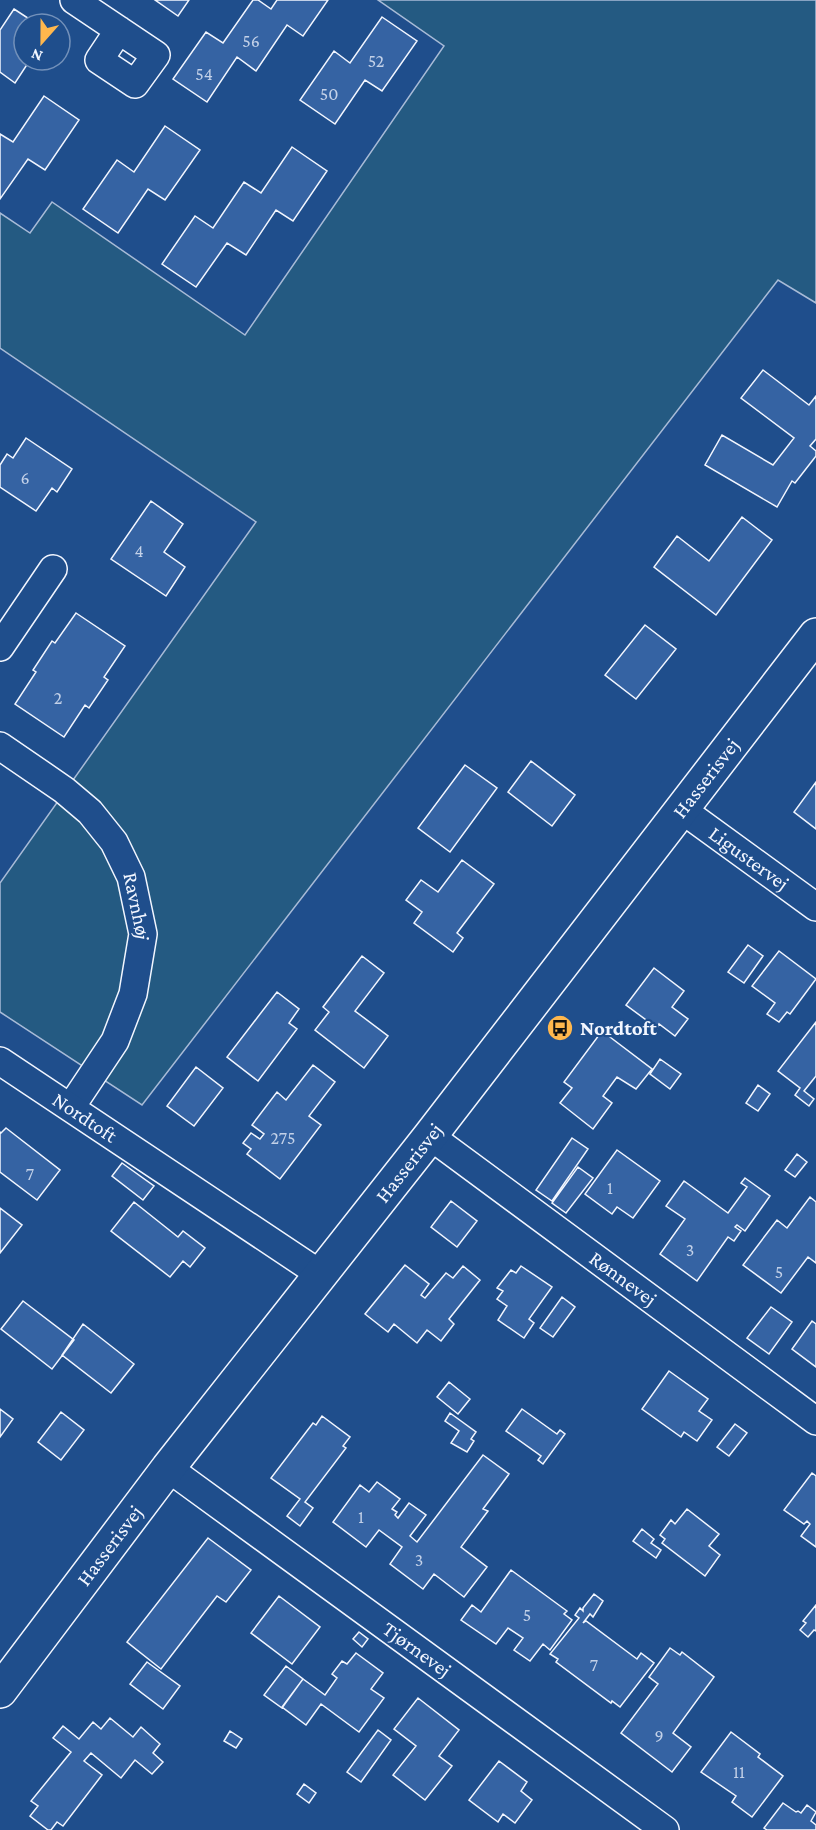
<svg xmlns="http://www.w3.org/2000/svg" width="816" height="1830" font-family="'Crimson Pro',serif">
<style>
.green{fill:#245a82;stroke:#a8bbd7;stroke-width:1.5}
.building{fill:#3563a3;stroke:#f2f6ff;stroke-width:1.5}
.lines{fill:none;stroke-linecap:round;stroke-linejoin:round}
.minor-casing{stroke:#f2f6ff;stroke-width:30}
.tertiary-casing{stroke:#f2f6ff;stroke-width:36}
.minor{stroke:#1f4e8c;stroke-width:27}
.tertiary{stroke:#1f4e8c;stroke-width:33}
.labels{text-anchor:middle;stroke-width:4.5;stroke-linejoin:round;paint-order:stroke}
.number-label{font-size:18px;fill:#c3d1e8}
.street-label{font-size:21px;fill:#f2f6ff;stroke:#1f4e8c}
.poi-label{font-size:21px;font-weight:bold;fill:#f2f6ff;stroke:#1f4e8c;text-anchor:start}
</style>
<rect width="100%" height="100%" fill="#1f4e8c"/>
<!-- green -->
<path class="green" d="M378 0H816V303L778 280 142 1105 0 1012V883L256 522 0 348V213L30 233 52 202 245 335 444 46Z"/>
<!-- building -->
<path class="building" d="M155 0H189L178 16Z
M253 0H258L271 9 277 0H328L303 36 287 25 256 71 237 57 207 102 173 79 206 32 223 43Z
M14 9 37 24H24V60H30L15 83 0 72V30Z
M382 17 417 41 382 91 365 80 335 124 300 100 334 51 350 63Z
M44 96 79 120 45 170 28 159 0 199V134L13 142Z
M165 126 200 150 165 200 148 189 118 233 83 209 117 160 134 172Z
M292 147 327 171 293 221 276 210 246 255 227 243 196 287 162 264 195 216 213 228 244 182 261 193Z
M763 370 809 405 816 396V439L810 446 816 451V456L795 483 792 481 777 507 705 465 722 435 773 465 794 438 741 398Z
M26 438 72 469 57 492 52 488 36 511 0 487V465L7 454 13 458Z
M151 501 183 524 164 552 185 567 166 596 111 559Z
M742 517 772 540 716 615 654 567 677 536 709 561Z
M76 613 125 646 104 677 108 680 89 708 85 705 64 737 15 704 36 672 33 670 52 641 55 643Z
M645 625 676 649 636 699 605 675Z
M531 761 575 795 552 826 508 792Z
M465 765 497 788 450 852 418 828Z
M816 782V829L794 812Z
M462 860 494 884 457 933 463 938 453 952 414 923 422 912 406 900 421 880 438 892Z
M748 945 763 956 744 983 728 972Z
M779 951 816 979 790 1014 787 1012 779 1022 767 1014 775 1003 752 986Z
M362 956 384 973 355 1011 388 1036 364 1068 315 1030 329 1012 323 1007Z
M654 968 684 991 672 1007 688 1019 675 1036 659 1024 657 1028 626 1005Z
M277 992 299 1009 289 1023 297 1029 258 1081 227 1057Z
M816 1022V1076L804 1091 814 1099 809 1106 795 1095 800 1088 778 1071Z
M602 1031 652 1069 636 1089 617 1077 603 1096 612 1103 593 1129 560 1103 572 1088 564 1082Z
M660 1059 681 1074 670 1089 650 1074Z
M313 1065 335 1082 309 1116 321 1125 280 1179 247 1154 251 1149 243 1143 251 1133 260 1139 264 1134 252 1125 277 1092 286 1100Z
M196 1067 223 1088 194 1126 167 1106Z
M758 1085 770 1094 758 1111 746 1103Z
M6 1128 60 1170 37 1200 0 1172V1132L1 1133Z
M572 1138 588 1149 552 1201 536 1190Z
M617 1150 660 1181 633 1218 617 1207 612 1214 585 1194Z
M797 1154 807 1162 795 1177 785 1170Z
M122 1163 154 1186 143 1200 112 1176Z
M578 1167 593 1178 566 1213 552 1203Z
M745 1178 770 1196 745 1231 737 1225 735 1227 741 1231 734 1241 728 1237 697 1281 660 1254 685 1219 666 1206 684 1181 728 1213 747 1187 741 1183Z
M810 1197 816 1202V1263L808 1257 781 1293 743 1265 777 1220 787 1228Z
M451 1201 477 1221 457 1247 431 1227Z
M134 1202 178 1237 183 1231 205 1248 190 1267 183 1261 170 1277 111 1231Z
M0 1208 22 1225 0 1253Z
M405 1265 429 1284 421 1295 425 1298 446 1273 453 1278 463 1266 480 1280 449 1319 454 1324 441 1341 427 1330 417 1343 394 1324 388 1332 365 1314Z
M521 1266 552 1287 529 1319 534 1323 524 1338 498 1320 507 1306 497 1299 503 1291 497 1288 511 1270 516 1273Z
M562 1297 575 1307 553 1337 540 1328Z
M23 1301 74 1340 52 1369 1 1329Z
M771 1307 792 1322 769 1354 747 1338Z
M812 1321 816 1324V1367L792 1349Z
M83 1324 134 1364 111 1393 62 1355Z
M669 1371 708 1399 699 1411 712 1420 697 1441 684 1432 681 1437 642 1409Z
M449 1382 470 1399 458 1414 437 1397Z
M0 1409 13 1419 0 1437Z
M522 1409 557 1434 560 1430 565 1434 543 1464 538 1460 541 1456 506 1431Z
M61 1412 84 1430 61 1460 38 1442Z
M450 1413 476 1432 471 1439 474 1441 467 1452 451 1443 459 1431 445 1421Z
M322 1416 350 1437 343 1446 346 1448 305 1502 313 1508 300 1526 287 1516 300 1499 271 1478 313 1423 316 1425Z
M735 1424 747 1433 729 1456 717 1447Z
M483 1455 509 1474 483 1509 488 1511 461 1547 487 1567 464 1597 434 1574 423 1589 390 1564 402 1547 379 1530 366 1547 333 1522 360 1485 369 1492 377 1482 400 1499 392 1509 397 1512 395 1515 398 1518 409 1503 426 1515 410 1536 417 1542Z
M812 1473 816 1476V1547L801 1536 810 1524 807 1521 804 1524 784 1510Z
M687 1509 719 1534 709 1546 720 1555 705 1576 662 1543 665 1539 660 1535 671 1520 675 1524Z
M642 1529 654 1539 651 1543 661 1550 656 1558 633 1541Z
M208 1538 251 1570 226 1602 217 1596 161 1669 127 1642Z
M511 1570 567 1611 564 1614 572 1620 550 1650 543 1644 530 1661 514 1650 523 1638 508 1628 496 1644 461 1620 472 1605 481 1612Z
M594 1594 603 1601 593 1617 590 1614 583 1623 586 1621 637 1659 641 1653 654 1663 620 1707 612 1701 611 1703 556 1662 558 1659 550 1654 579 1618 575 1615 580 1608 583 1611V1608Z
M279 1596 320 1627 292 1664 251 1633Z
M816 1605V1631L814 1630 808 1637 800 1630 806 1623 803 1621Z
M359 1632 368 1639 362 1647 353 1639Z
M670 1648 680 1655 682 1652 714 1677 673 1733 691 1747 672 1772 621 1733 658 1684 649 1677Z
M356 1653 383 1673 371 1689 384 1698 359 1732 321 1704 306 1725 282 1707 303 1679 325 1695 337 1678 332 1674 342 1661 347 1664Z
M147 1662 180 1686 163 1709 130 1684Z
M286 1666 303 1679 282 1708 264 1695Z
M418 1698 459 1730 439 1756 452 1766 425 1800 393 1775 416 1746 394 1729Z
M110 1718 133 1737 141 1727 160 1744 153 1753 163 1762 152 1774 135 1760 121 1778 91 1753 84 1761 102 1775 63 1826 57 1822 51 1830H48L30 1816 38 1806 31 1801 71 1752 53 1738 63 1726 79 1739 93 1722 101 1729Z
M378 1730 391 1740 361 1782 347 1772Z
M230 1731 242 1739 236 1748 224 1741Z
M731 1732 760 1754 758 1757 783 1776 752 1817 732 1802 736 1796 701 1772Z
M499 1761 527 1782 521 1791 532 1800 515 1823 503 1814 498 1822 469 1800Z
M304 1784 316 1793 309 1803 297 1794Z
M783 1803 796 1812 798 1811 801 1813 807 1805 816 1812 811 1821 816 1825V1830H767L764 1828Z"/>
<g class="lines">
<!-- minor casing -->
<g class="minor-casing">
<g id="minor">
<path d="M74 0 156 55 135 84 99 60 119 30"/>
<path d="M0 647 53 569"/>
<path id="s1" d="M0 746 64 790 90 812 114 842 131 877 143 934 133 994 115 1041 71 1107"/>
<path id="s2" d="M681 809 816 907"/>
<path id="s3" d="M0 1061 320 1274"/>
<path id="s4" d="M430 1136 816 1421"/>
<path id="s5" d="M168 1468 665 1830"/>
</g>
</g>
<!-- tertiary casing -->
<g class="tertiary-casing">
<g id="tertiary">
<path id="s6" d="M0 1691 168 1468 430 1136 816 635"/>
</g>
</g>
<!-- minor -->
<use href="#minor" class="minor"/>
<!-- tertiary -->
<use href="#tertiary" class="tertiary"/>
</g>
<!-- icons -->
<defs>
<g id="bus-disc" transform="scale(1.35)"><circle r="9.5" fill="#ffb74d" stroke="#1f4e8c"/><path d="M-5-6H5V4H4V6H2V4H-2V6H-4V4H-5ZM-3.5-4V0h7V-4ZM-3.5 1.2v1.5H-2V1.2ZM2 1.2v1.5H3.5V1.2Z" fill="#111"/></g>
</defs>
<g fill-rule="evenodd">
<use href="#bus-disc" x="560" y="1028"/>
</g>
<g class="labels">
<!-- number labels -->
<g class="number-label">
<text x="251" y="47">56</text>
<text x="376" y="67">52</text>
<text x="204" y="80">54</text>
<text x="329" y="100">50</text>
<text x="25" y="484">6</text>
<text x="139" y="557">4</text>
<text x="58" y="704">2</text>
<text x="283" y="1144">275</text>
<text x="30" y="1180">7</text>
<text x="610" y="1194">1</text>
<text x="690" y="1256">3</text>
<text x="779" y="1278">5</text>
<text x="361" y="1523">1</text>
<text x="419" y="1566">3</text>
<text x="527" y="1621">5</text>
<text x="594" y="1671">7</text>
<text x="659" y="1742">9</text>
<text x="739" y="1778">11</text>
</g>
<!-- street labels -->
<g class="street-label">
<text dy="7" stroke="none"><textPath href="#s6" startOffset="1154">Hasserisvej</textPath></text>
<text dy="7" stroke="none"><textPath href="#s2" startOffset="84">Ligustervej</textPath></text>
<text dy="7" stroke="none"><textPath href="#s1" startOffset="219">Ravnhøj</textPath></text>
<text dy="7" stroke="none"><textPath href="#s3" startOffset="102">Nordtoft</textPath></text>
<text dy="7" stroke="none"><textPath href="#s6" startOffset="668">Hasserisvej</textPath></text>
<text dy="7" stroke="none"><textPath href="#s4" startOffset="240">Rønnevej</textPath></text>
<text dy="7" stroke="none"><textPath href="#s6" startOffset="182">Hasserisvej</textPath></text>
<text dy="7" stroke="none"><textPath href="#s5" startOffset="308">Tjørnevej</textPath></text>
</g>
<!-- poi labels -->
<g class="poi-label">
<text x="580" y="1035">Nordtoft</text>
</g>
</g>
<!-- north arrow -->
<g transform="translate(42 42) rotate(201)"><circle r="28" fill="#1f4e8c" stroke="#7391ba" stroke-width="1.5"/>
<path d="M0-4.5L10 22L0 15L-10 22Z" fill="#ffb74d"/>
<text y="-9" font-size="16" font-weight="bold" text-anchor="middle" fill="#f2f6ff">N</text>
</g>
</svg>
